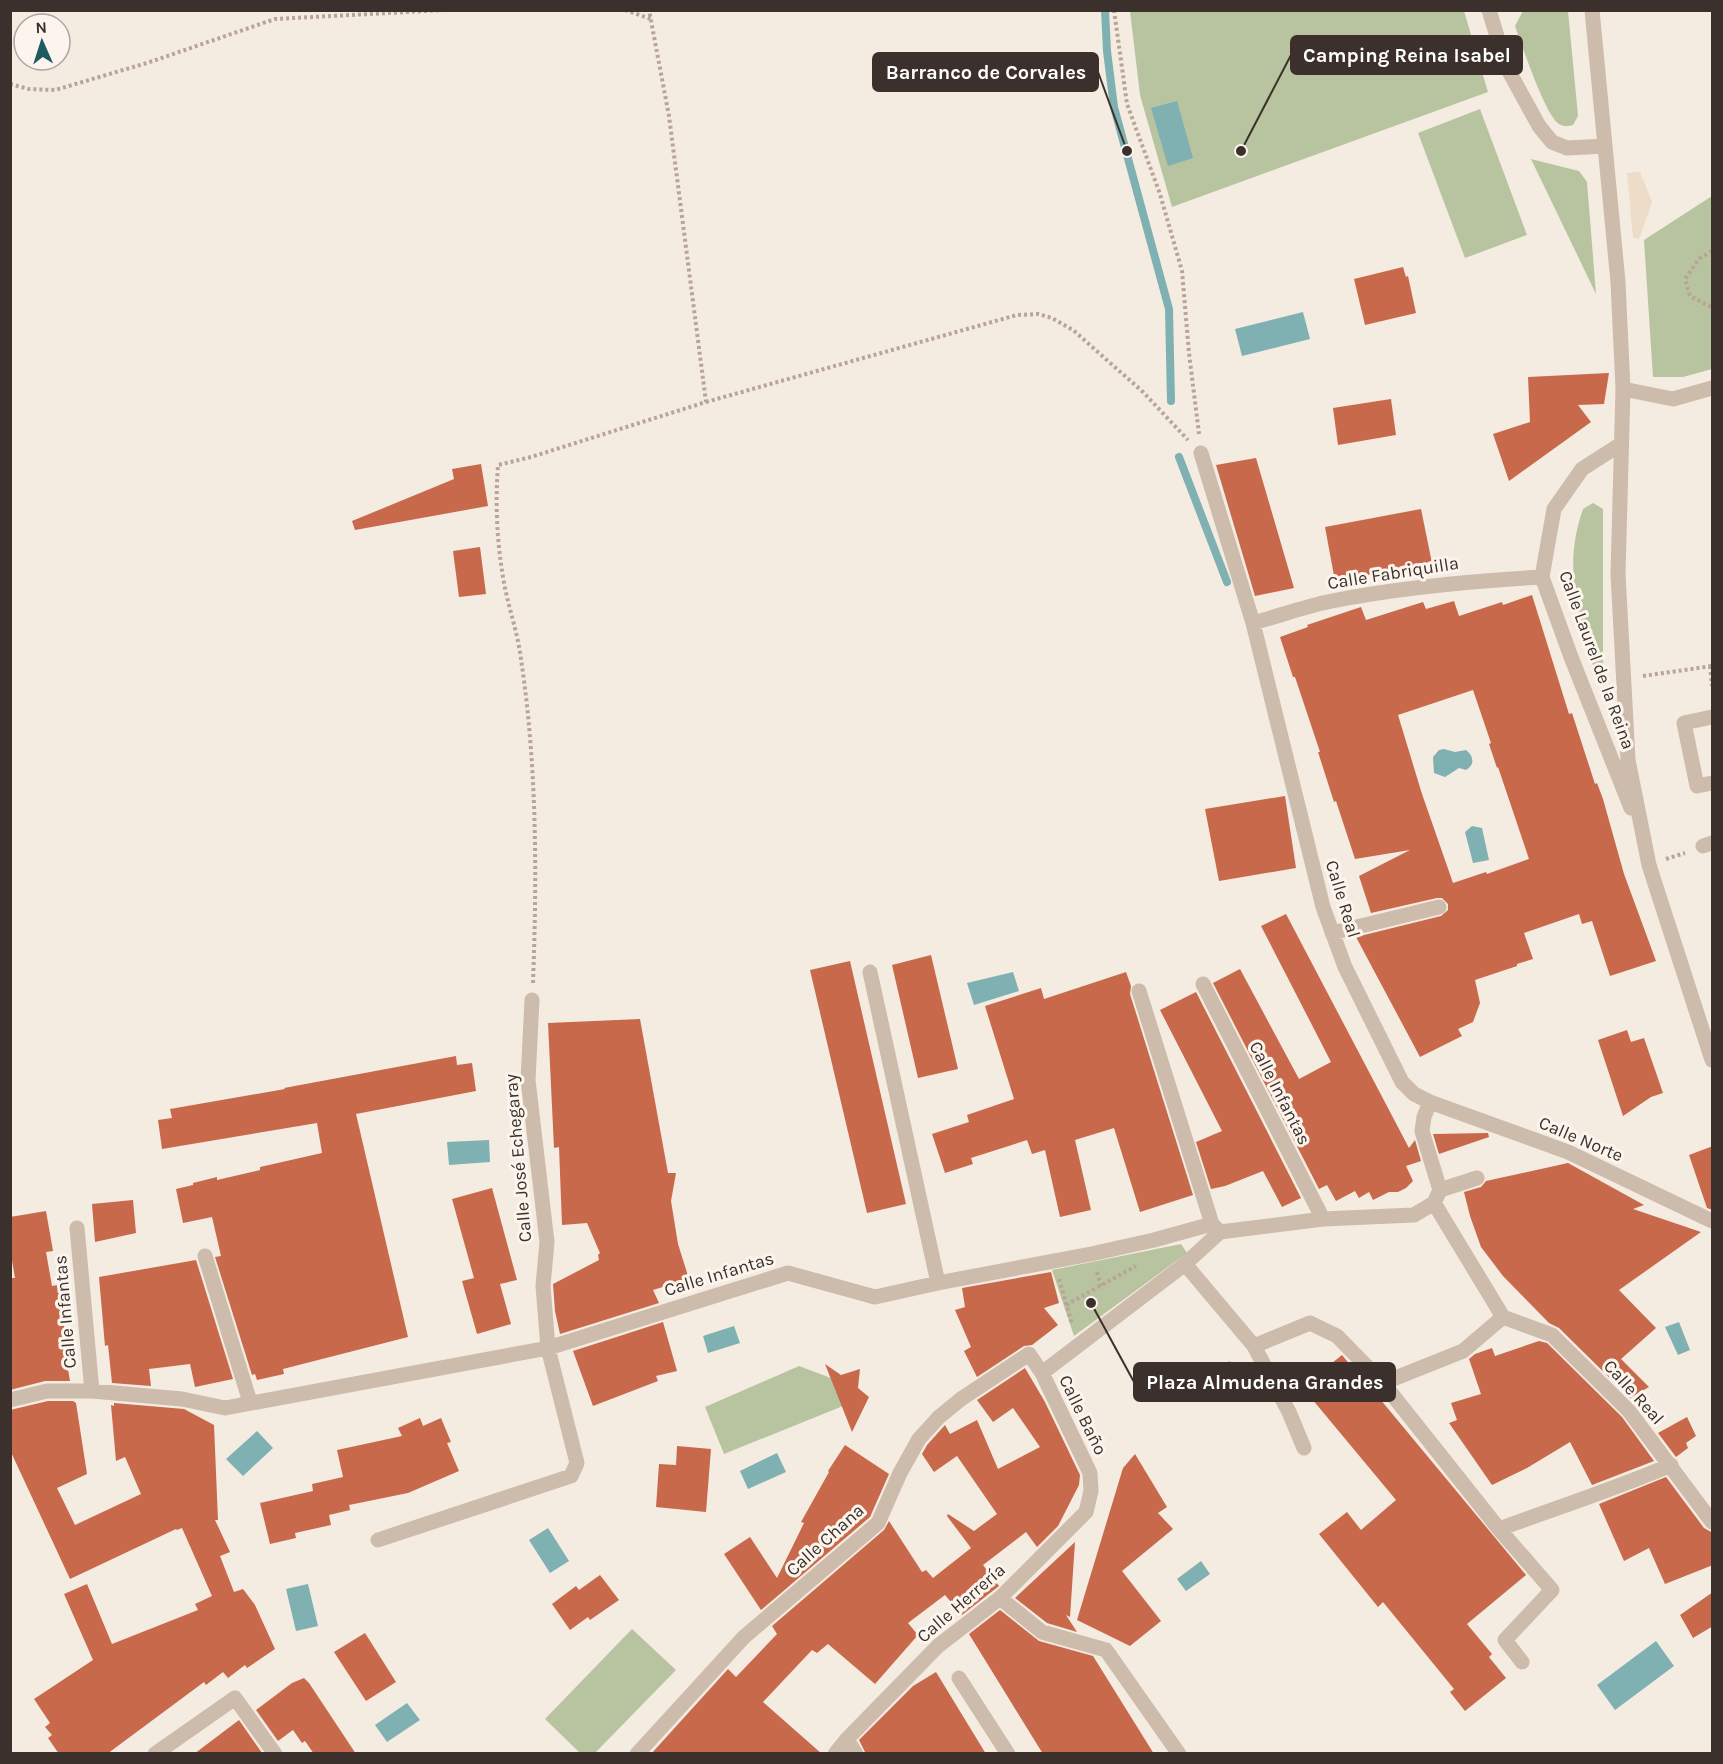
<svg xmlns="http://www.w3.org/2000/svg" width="1723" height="1764" font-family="Karla,sans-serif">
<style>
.green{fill:#b8c4a0}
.plaza{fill:#ecdcc8}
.water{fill:#7fb0b2}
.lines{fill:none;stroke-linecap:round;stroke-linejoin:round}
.stream{stroke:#7fb0b2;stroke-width:8}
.building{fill:#c8694b;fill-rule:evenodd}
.path{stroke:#b9a596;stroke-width:4;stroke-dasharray:3 3;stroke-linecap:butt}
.minor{stroke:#cdbbac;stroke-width:15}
.labels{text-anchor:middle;stroke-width:6;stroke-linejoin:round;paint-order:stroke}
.street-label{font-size:18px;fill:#3b302b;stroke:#fbf5ee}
.leader{fill:none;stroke:#3b302b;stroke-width:2}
.callout-dot{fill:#3b302b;stroke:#fbf5ee;stroke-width:2}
.callout{fill:#3b302b;stroke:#3b302b;stroke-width:2}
.callout-label{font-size:20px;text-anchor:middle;font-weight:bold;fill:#fff}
</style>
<rect width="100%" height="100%" fill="#f4ebe1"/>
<!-- green -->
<path class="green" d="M1130 11H1464L1488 92 1172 207 1140 95Z
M1523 11H1568L1578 116 1573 125C1568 126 1564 127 1559 124 1545 115 1522 45 1515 26Z
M1480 109 1527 235 1465 258 1418 133Z
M1531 159 1579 171 1587 182 1596 294Z
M1712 196V369L1683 377H1653L1644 240Z
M1593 503 1603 509V672H1595C1579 615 1562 569 1583 509Z
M1181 1244 1187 1253 1074 1336 1052 1270Z
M799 1366 831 1378 843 1406 724 1454 705 1407Z
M632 1629 676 1670 595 1753H580L545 1719Z"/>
<!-- plaza -->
<path class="plaza" d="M1640 172 1652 202 1639 239 1633 237 1627 173Z"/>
<!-- water -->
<path class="water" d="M1177 101 1193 158 1168 166 1151 108Z
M1303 312 1310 339 1242 356 1235 329Z
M1444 749 1455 752 1466 750C1474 756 1475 765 1466 770L1459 768 1445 777 1434 773 1433 757 1439 750Z
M1472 826 1482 828 1489 860 1473 863 1465 832Z
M1013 972 1019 991 974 1005 967 983Z
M489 1140 490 1162 449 1165 447 1142Z
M1679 1322 1690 1350 1678 1355 1665 1327Z
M734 1326 740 1343 708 1353 703 1336Z
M1230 1361 1241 1382 1212 1396 1201 1375Z
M257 1431 273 1448 243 1476 226 1459Z
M777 1453 786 1472 748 1489 740 1471Z
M548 1528 569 1561 550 1573 529 1540Z
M1201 1561 1210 1574 1186 1591 1177 1579Z
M308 1584 318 1626 296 1631 286 1589Z
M1656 1641 1674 1666 1615 1710 1597 1685Z
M407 1703 420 1720 387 1742 375 1725Z"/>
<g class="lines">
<!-- stream -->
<path class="stream" d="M1105 10 1107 51 1114 107 1169 309 1171 401
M1179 457 1227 582"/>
</g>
<!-- building -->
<path class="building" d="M1403 267 1406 277 1408 276 1416 313 1365 325 1354 279Z
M1609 373 1604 404 1578 405 1591 422 1509 481 1493 434 1530 422 1528 377Z
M1391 399 1396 435 1338 445 1333 408Z
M1256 458 1294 588 1255 596 1216 465Z
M481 464 488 506 355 530 352 521 454 479 452 469Z
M1421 509 1432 563 1335 581 1325 527Z
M480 547 486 594 459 597 453 551Z
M1532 595 1569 714 1572 713 1595 784 1597 783 1603 799 1624 874 1656 961 1610 976 1592 921 1582 924 1579 914 1524 933 1533 959 1517 964V966L1475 980 1480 1003 1473 1022 1458 1029 1462 1036 1420 1057 1356 937 1441 916 1448 910V904L1442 898H1437L1371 913 1359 876 1410 850 1355 859 1336 801 1334 802 1318 752H1320L1295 677H1293L1280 637 1308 627 1307 625 1361 607 1366 620 1423 602 1426 609 1454 601 1459 616 1502 602 1503 605ZM1473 690 1491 743 1489 744 1497 768 1498 767 1529 859 1487 874 1486 872 1453 883 1422 794 1398 715Z
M1285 796 1296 868 1219 881 1205 809Z
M1286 914 1409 1148 1415 1140 1421 1161 1406 1166 1413 1181 1406 1188 1398 1192H1389L1373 1200 1369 1192 1359 1198 1355 1191 1336 1201 1327 1185 1319 1189 1213 983 1240 969 1299 1079 1331 1062 1261 926Z
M931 955 958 1069 918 1078 892 965Z
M850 961 906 1204 867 1213 810 970Z
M1126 972 1131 986 1130 994 1193 1195 1140 1212 1114 1128 1075 1140 1091 1210 1060 1217 1045 1150 1032 1154 1027 1140 971 1158 973 1164 945 1173 932 1134 969 1122 967 1115 1014 1099 985 1006 1041 988 1044 999Z
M1196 992 1301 1198 1282 1207 1263 1171 1225 1186 1211 1189 1196 1142 1222 1131 1160 1010Z
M640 1019 668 1173H676L671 1201 678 1244 689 1279 653 1290 659 1303 560 1334 555 1311 553 1284 599 1260 598 1255 600 1253 587 1223 562 1225 559 1147 554 1148 548 1023Z
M1627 1030 1631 1042 1644 1038 1663 1093 1651 1097 1623 1116 1598 1040Z
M456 1056 457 1065 472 1063 476 1091 356 1114 408 1337 283 1369 284 1374 257 1380 255 1374 252 1375 215 1257 221 1256 212 1217 183 1223 176 1189 193 1185V1183L217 1177V1180L260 1170V1167L322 1153 317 1123 162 1149 158 1120 172 1118 170 1109 285 1089 284 1088Z
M1488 1133 1489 1137 1439 1154 1433 1134Z
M1713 1146V1210L1707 1208 1689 1155Z
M1568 1163 1644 1205 1633 1209 1701 1232 1619 1290 1656 1328 1621 1359 1649 1387 1630 1398 1559 1328 1549 1323 1503 1276 1481 1247 1470 1216 1464 1192 1481 1187 1486 1181Z
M492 1188 517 1280 500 1284 511 1324 477 1334 462 1281 474 1278 452 1199Z
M133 1200 136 1233 95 1242 92 1204Z
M46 1211 53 1251 46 1252 52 1286 58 1285 68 1352H65L70 1381H45L10 1390V1278H15L10 1249V1217Z
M196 1260 233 1379 195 1387 190 1364 149 1369 151 1386 112 1383 108 1345 105 1346 99 1277Z
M1051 1272 1059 1303 1044 1308 1058 1325 1032 1345 1024 1346 977 1377 964 1351 971 1347 955 1310 965 1307 962 1288Z
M663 1322 677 1371 656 1376 658 1381 593 1406 573 1351Z
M1539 1341 1547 1343 1622 1417 1654 1461 1592 1485 1570 1442 1527 1468 1492 1485 1449 1423 1457 1420 1451 1403 1481 1394 1469 1359 1475 1354 1492 1348 1495 1356Z
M1342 1355 1374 1394 1375 1393 1526 1575 1467 1624 1492 1654 1489 1657 1506 1678 1465 1711 1450 1692 1454 1689 1383 1602 1378 1607 1319 1534 1347 1512 1361 1530 1396 1500 1302 1387Z
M825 1364 841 1375 860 1369 858 1388 869 1397 852 1432Z
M1025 1368 1045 1402 1080 1475 1079 1485 1058 1526 1037 1547 1026 1532 983 1565 999 1586 962 1615 945 1595 908 1623 918 1635 875 1684 828 1644 817 1653 812 1650 763 1702 822 1754H651L728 1669 736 1677 777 1634 772 1626 884 1530 889 1521 922 1572 926 1570 933 1578 971 1548 947 1516 948 1514 974 1531 997 1514 957 1456 934 1472 922 1454 927 1445 945 1425 950 1434 977 1420 998 1469 1040 1447 1013 1408 993 1422 977 1400Z
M48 1401H73L76 1403 87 1474 57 1488 75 1525 141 1494 125 1457 116 1461 111 1405 114 1406V1403L184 1409 214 1425 218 1520H215L230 1552 220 1556 234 1592 243 1589 255 1605 275 1649 247 1668 245 1665 228 1678 223 1672 206 1685 204 1682 107 1754H59L48 1738 52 1735 45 1727 50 1723 34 1699 93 1660 64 1594 87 1584 112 1644 198 1610 195 1604 212 1596 182 1528 177 1530 176 1529 70 1579 10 1450V1410Z
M1687 1417 1696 1436 1686 1443 1688 1448 1676 1457 1658 1433Z
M420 1418 423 1426 441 1418 451 1442 447 1443 459 1471 408 1493 349 1505 350 1510 329 1515 331 1525 295 1533 296 1538 270 1544 260 1503 313 1491 312 1484 343 1477 337 1450 402 1436 398 1428Z
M845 1445 889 1474 870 1517 761 1610 724 1554 750 1537 777 1578 804 1523 801 1522 829 1472 828 1471Z
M677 1446 711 1449 706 1512 656 1507 659 1464 676 1465Z
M1135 1454 1167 1507 1158 1513 1173 1529 1122 1571 1161 1621 1130 1646 1077 1620 1123 1468Z
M1666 1477 1704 1528 1713 1533V1565L1665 1584 1649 1548 1624 1561 1599 1504Z
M1075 1542 1070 1617 1066 1615 1077 1632 1047 1623 1015 1598Z
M600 1575 619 1600 590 1620 588 1617 570 1630 552 1604 576 1586 579 1590Z
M1713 1592V1626L1693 1638 1680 1615Z
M1000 1610 1039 1641 1093 1656 1154 1754H1043L969 1634Z
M365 1633 396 1682 366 1701 334 1652Z
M936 1672 986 1754H866L859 1740 913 1686Z
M304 1678 309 1683 356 1754H314L305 1741 302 1743 293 1730 278 1741 256 1710 292 1683Z
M239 1720 262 1753 194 1754Z"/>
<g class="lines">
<!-- path -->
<path class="path" d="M625 10 651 19
M1114 10 1127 104 1160 194 1182 271 1189 353 1199 434
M10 84 29 89 55 90 147 63 275 19 445 10
M1712 251 1699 259 1685 279 1690 296 1709 306 1712 304
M706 402 1017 315 1038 314 1052 318 1073 330 1143 392 1188 440
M1710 666 1712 686
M1643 676 1712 666
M1666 859 1685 853
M533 983C537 875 537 766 521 659 518 635 510 612 505 588 497 547 495 507 498 465L531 457 706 402 669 116 649 10
M1097 1272 1101 1286
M1059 1279 1072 1324
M1066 1305 1136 1266"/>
<!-- minor -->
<path class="minor" d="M1489 10 1506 66 1539 126 1552 142 1567 148 1605 146
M1592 10 1618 282 1623 389 1618 574 1628 760 1649 865 1712 1060
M1623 389 1673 399 1712 388
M1621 444 1582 469 1554 509 1542 577 1571 657 1631 808
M1201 453 1253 623 1323 907 1345 967 1402 1082 1414 1094 1430 1102 1568 1152 1712 1221
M1253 623C1279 616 1306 606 1332 601 1402 587 1472 581 1542 577
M1712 717 1684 723 1697 786 1712 783
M1703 846 1712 843
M1332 933 1439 907
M870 972 938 1283
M1203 984 1323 1219
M1139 991 1212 1224
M1430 1102 1424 1117 1422 1131 1440 1190 1434 1203
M1440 1190 1477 1178
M1434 1203 1503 1317 1552 1335 1629 1411 1712 1522
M77 1228 92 1391
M1220 1232 1323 1219 1414 1215 1434 1203
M205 1256 250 1402
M1185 1264 1254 1346 1310 1323 1337 1336 1383 1383 1499 1529C1556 1508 1615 1489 1671 1465
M1254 1346 1289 1412 1304 1448
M1383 1383 1463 1351 1503 1317
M10 1400 47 1391H92L182 1399 225 1408 548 1348 788 1273 875 1297 938 1283 1091 1254 1154 1240 1212 1224 1220 1232
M1499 1529 1552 1590 1505 1640 1522 1662
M378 1540 571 1476 577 1463 548 1348 543 1286 547 1242 528 1080 532 1000
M1000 1598 1042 1632 1106 1650 1179 1754
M959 1678 1008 1754
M847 1739 856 1754
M155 1754 235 1698 275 1754
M637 1754 744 1637 878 1523 900 1473 919 1439 939 1417 961 1399 1029 1354 1042 1373 1185 1264 1220 1232
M835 1754 847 1739 938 1646 1000 1598 1086 1512 1091 1491 1090 1473 1042 1373"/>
</g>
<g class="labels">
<!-- street labels -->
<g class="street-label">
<text transform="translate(1393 573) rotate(-9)" y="6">Calle Fabriquilla</text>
<text transform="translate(1597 660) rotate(70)" y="6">Calle Laurel de la Reina</text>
<text transform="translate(1343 899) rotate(73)" y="6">Calle Real</text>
<text transform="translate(1280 1093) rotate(63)" y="6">Calle Infantas</text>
<text transform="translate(1581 1139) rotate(23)" y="6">Calle Norte</text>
<text transform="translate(518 1158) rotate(-95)" y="6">Calle José Echegaray</text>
<text transform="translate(719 1274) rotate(-17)" y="6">Calle Infantas</text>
<text transform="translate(65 1312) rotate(-95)" y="6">Calle Infantas</text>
<text transform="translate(1634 1392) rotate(48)" y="6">Calle Real</text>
<text transform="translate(1083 1415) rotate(64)" y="6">Calle Baño</text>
<text transform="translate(825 1540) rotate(-42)" y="6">Calle Chana</text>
<text transform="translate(961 1603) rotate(-41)" y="6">Calle Herrería</text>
</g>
</g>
<!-- callouts -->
<path class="leader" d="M1241 151L1291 55M1127 151L1098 72M1091 1303L1134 1382"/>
<g class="callout-dot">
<circle cx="1241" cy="151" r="6"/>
<circle cx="1127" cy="151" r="6"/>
<circle cx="1091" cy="1303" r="6"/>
</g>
<g class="callout">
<rect x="1291" y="36" width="231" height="38" rx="6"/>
<rect x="873" y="53" width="225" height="38" rx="6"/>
<rect x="1134" y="1363" width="261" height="38" rx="6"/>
</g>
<g class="callout-label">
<text x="1407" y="62">Camping Reina Isabel</text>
<text x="986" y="79">Barranco de Corvales</text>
<text x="1265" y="1389">Plaza Almudena Grandes</text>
</g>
<!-- border -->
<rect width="1723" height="1764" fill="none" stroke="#3b302b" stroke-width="24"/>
<!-- north arrow -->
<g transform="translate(42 42) rotate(357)"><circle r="28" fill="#fbf5ee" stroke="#aea6a0" stroke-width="1.5"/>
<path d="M0-4.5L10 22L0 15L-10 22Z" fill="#1f5a5e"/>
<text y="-9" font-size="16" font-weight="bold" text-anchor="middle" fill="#3b302b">N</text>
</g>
</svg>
